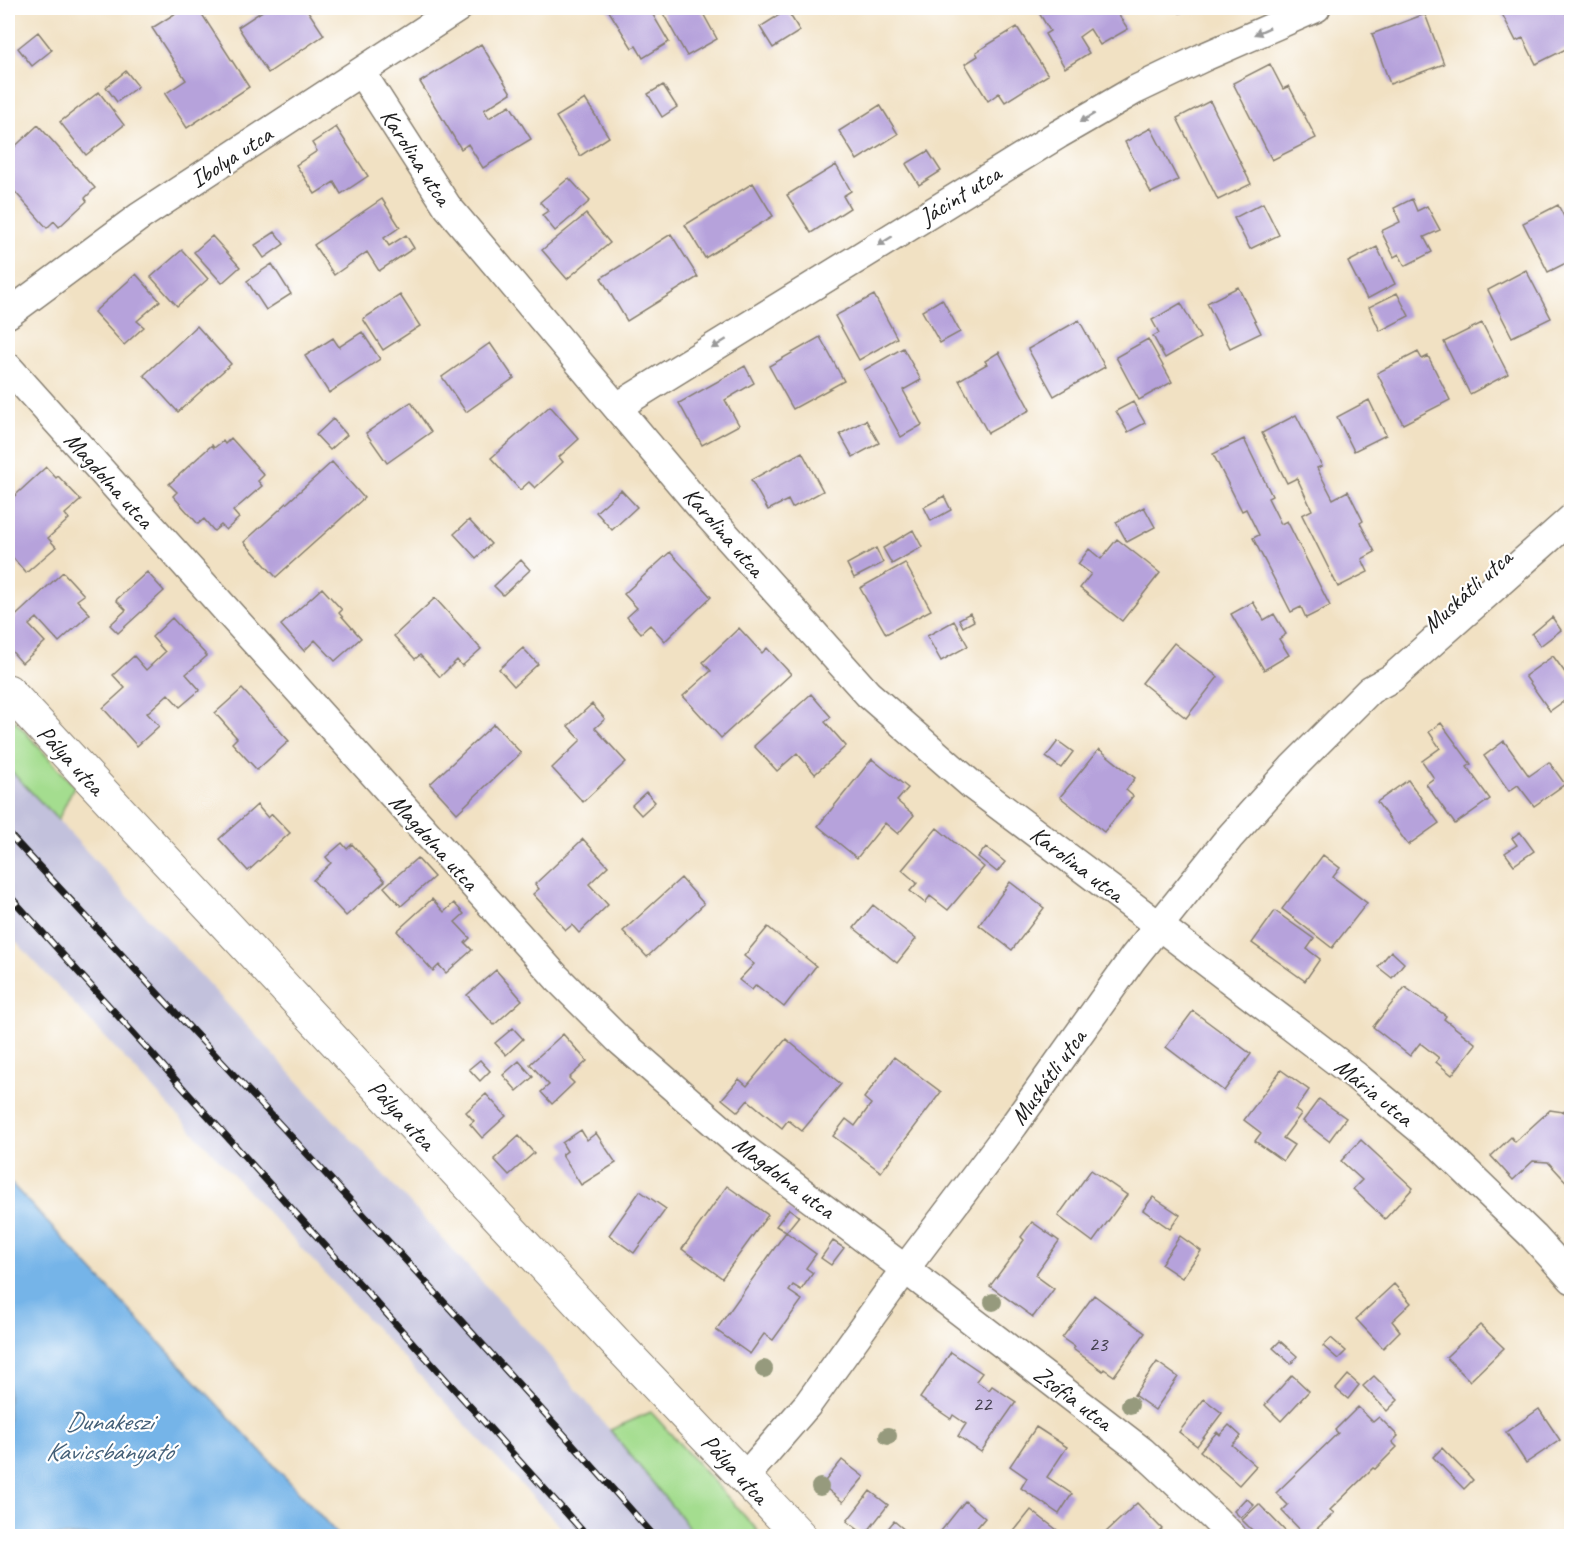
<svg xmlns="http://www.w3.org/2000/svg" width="1579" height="1544" font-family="Caveat,sans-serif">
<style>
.industrial{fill:#c2c1dc}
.green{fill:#a4dd8f;stroke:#607c56;stroke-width:1.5}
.water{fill:#75b4e8;stroke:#486882;stroke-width:1.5}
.building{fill:#b6a2db}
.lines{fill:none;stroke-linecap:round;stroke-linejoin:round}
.minor-casing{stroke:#867e70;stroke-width:31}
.tertiary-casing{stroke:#867e70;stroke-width:35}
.minor{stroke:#fff;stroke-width:28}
.tertiary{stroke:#fff;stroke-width:33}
.rail-casing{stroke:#1c1c1c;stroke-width:7}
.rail{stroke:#fff;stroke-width:4.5;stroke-dasharray:14;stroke-linecap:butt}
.tree{fill:#969a7d}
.oneway{fill:#999}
.labels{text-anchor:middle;stroke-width:4.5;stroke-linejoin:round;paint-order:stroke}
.number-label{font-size:21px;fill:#423e4c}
.street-label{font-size:24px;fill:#1c1c1c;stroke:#fff}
.water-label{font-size:26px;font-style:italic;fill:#446078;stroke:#fff}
</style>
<rect width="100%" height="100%" fill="#fff"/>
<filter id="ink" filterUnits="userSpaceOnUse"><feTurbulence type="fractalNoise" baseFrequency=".0167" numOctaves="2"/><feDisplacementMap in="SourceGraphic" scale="12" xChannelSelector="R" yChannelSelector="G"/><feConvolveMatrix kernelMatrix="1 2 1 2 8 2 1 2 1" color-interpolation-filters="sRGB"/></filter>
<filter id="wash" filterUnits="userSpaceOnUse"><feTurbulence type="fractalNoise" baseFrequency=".008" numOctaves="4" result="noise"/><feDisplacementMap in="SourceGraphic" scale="24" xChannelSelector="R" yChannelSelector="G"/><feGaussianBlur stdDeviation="1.35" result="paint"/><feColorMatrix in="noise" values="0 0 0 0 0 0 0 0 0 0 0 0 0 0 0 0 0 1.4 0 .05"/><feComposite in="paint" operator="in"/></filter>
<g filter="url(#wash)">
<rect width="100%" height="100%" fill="#f1e1c3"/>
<!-- industrial -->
<path class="industrial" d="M8 768 58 820 541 1346 696 1536H569L8 933Z"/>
<!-- green -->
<path class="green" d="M8 713 74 786 58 820 8 768Z
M651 1412 758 1531 752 1536H696L610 1430Z"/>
<!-- water -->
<path class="water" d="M8 1180 312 1506 339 1536H8Z"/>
<g id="blocks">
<!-- building -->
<path class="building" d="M8 8H17L8 15Z
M184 8H198L249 87 187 128 165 94 186 80 152 28Z
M267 8H306L324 35 268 73 238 27Z
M607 8H649L669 42 643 58 636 46 632 48Z
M660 8H700L717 39 687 56Z
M1036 8H1114L1128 29 1100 45 1090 29 1079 37 1089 53 1065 68 1045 34 1050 31Z
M1178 8H1193L1180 13Z
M1505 8H1563L1572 25V46L1536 64 1523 38 1516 41 1500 10Z
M787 10 800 31 773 48 760 27Z
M1425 14 1444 64 1390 84 1372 34Z
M1017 27 1048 75 1005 102 999 93 988 101 965 64 978 56 976 52Z
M38 32 52 50 32 66 18 48Z
M481 44 511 93 484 110 489 118 510 105 531 139 483 168 468 144 461 149 420 82Z
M1270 64 1283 89 1289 86 1316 138 1272 160 1233 83Z
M126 71 138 86 117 102 106 87Z
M663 85 677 107 662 117 648 94Z
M99 92 124 125 86 155 60 122Z
M585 99 609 137 580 156 556 117Z
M1210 101 1251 184 1218 200 1177 118Z
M880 105 898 134 857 160 839 131Z
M38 125 95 188 85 198 87 201 59 227 54 221 47 228 8 184V153Z
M336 127 368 176 341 194 334 182 315 194 296 165 317 151 312 143Z
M1151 128 1178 180 1151 193 1125 142Z
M928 151 941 171 919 185 906 164Z
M836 165 851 191 843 196 850 208 811 233 787 195Z
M569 178 590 201 555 231 542 215 548 211 540 202Z
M753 183 773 216 705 258 685 225Z
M382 199 400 227 384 238 389 246 406 235 414 248 379 271 367 252 334 275 314 245Z
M1412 199 1417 211 1427 206 1440 230 1424 237 1432 252 1405 266 1399 254 1394 257 1381 231 1400 222 1394 208Z
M1263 203 1279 235 1250 249 1234 218Z
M1558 205 1572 232V260L1548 272 1523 223Z
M586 214 610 243 567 279 542 250Z
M275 232 284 244 264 258 255 245Z
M671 234 698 277 627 321 601 278Z
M212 236 240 267 222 283 194 252Z
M1377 247 1395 284 1367 299 1348 262Z
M182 250 208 279 177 306 151 277Z
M272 264 291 294 266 310 247 281Z
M1526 270 1551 318 1512 337 1488 290Z
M136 274 160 301 137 321 144 327 124 345 94 312Z
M1238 287 1261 333 1230 348 1207 303Z
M1397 293 1409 316 1380 331 1369 307Z
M400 295 420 326 383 350 363 319Z
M874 295 897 338 859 360 835 316Z
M942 299 960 332 940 343 922 311Z
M1181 303 1200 338 1165 358 1153 336 1159 333 1152 320Z
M1079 320 1105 367 1054 396 1028 349Z
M1482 323 1508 374 1470 394 1444 342Z
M197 326 231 364 178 412 144 375Z
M362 332 380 359 329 393 305 356 333 338 339 347Z
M820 337 844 381 793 409 769 366Z
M1148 339 1172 382 1139 400 1116 357Z
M490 343 514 378 466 412 442 377Z
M903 348 921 380 903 390 922 425 901 437 864 370Z
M999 352 1030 410 988 433 959 380 987 364 985 361Z
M1418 352 1422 359 1428 356 1450 400 1403 424 1377 373Z
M745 366 754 383 725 400 739 425 702 445 679 403Z
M1369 400 1386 435 1354 451 1337 417Z
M411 402 431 432 387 463 366 433Z
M1133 402 1145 423 1128 432 1116 411Z
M550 406 579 439 559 457 563 462 535 488 529 482 520 490 491 458Z
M1296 415 1322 466 1317 468 1333 499 1348 491 1363 521 1360 523 1375 552 1362 559 1368 572 1338 587 1302 515 1312 510 1297 478 1287 483 1262 433Z
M333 419 347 435 330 450 316 435Z
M866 420 879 443 853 457 840 434Z
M231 438 264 475 258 481 262 486 233 511 239 518 226 530 221 525 214 531 204 519 198 524 173 496 177 492 169 484 212 445 214 448 223 441 225 444Z
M1244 439 1272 496 1268 498 1281 524 1287 521 1330 606 1306 618 1301 607 1291 612 1253 538 1259 535 1246 509 1242 511 1213 454Z
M802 452 823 491 792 508 788 500 768 510 751 480Z
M332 462 364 498 276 577 244 542Z
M46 467 56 478 58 476 81 500 65 514 69 519 48 538 56 547 26 573 8 552V502Z
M621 490 637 507 612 530 596 512Z
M944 496 951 510 931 521 924 507Z
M1144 507 1155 527 1127 542 1116 522Z
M469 520 491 544 476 558 454 534Z
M913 530 922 547 892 564 883 548Z
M1117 539 1160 573 1122 621 1080 588 1091 574 1078 564 1089 549 1101 559Z
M876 548 883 563 854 578 847 564Z
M670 552 711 597 665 641 650 625 641 633 627 617 637 608 624 594Z
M521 560 530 570 503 595 494 586Z
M905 563 931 610 886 634 860 588Z
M63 572 84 595 77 600 90 614 59 642 37 618 29 625 45 642 22 663 8 647V623Z
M147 572 164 591 118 633 110 625 126 610 116 600Z
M322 588 342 610 339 613 361 638 335 661 315 640 304 651 281 625Z
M435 598 481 649 462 666 457 660 440 677 420 655 415 659 394 636Z
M1253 602 1264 620 1274 614 1286 634 1279 639 1289 655 1264 670 1231 614Z
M970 613 974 621 963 627 959 619Z
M1552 617 1561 630 1540 646 1532 634Z
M172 618 207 656 186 674 200 690 180 707 168 694 147 713 159 726 137 746 103 708 125 688 113 675 134 656 146 670 165 652 152 637Z
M954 621 968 646 941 661 927 636Z
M739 628 762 653 767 648 791 674 721 738 683 696 711 671 703 662Z
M1174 643 1218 677 1186 718 1142 683Z
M523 648 538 664 514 686 499 669Z
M1553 656 1572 682V706L1567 699 1550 711 1525 676Z
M242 689 289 741 257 770 232 743 237 738 215 713Z
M811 694 831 717 825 722 846 746 815 774 797 753 777 771 754 746Z
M592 704 605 719 595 728 626 762 583 802 552 768 581 740 568 726Z
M1441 723 1471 764 1467 767 1490 799 1455 824 1426 784 1434 778 1422 761 1440 748 1429 732Z
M494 724 521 753 457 813 430 784Z
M1058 741 1073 752 1061 768 1046 757Z
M1504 741 1529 776 1549 762 1565 784 1534 806 1518 785 1509 791 1484 756Z
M1099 749 1135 778 1126 790 1133 796 1104 832 1060 797Z
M872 759 908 788 897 801 914 815 898 834 885 823 857 858 818 826Z
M1408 780 1439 823 1408 845 1377 802Z
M646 792 655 802 641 815 632 805Z
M257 805 268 818 272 814 290 833 248 871 219 839Z
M937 828 984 867 948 910 930 896 925 903 910 891 917 883 902 870Z
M1520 832 1534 851 1514 865 1505 853 1517 845 1512 838Z
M583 839 608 866 589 884 608 905 579 933 572 925 566 930 533 894 539 889 535 884Z
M342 843 347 849 352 844 385 881 346 916 313 880 331 863 326 857Z
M986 847 1005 862 997 872 978 857Z
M1323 855 1340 868 1333 877 1367 903 1332 948 1282 909Z
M417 858 434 877 401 906 384 887Z
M681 878 704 904 647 957 623 931Z
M1010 882 1044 908 1012 950 979 925Z
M432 899 444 912 454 903 464 914 455 922 470 938 465 943 472 950 446 973 439 965 433 971 397 931Z
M873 905 916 939 897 963 854 928Z
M1275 911 1314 939 1307 949 1320 959 1305 981 1252 943Z
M768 927 816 966 784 1007 756 985 752 990 739 980 754 964 744 956Z
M1391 951 1404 963 1392 978 1378 967Z
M496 970 522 1000 494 1025 467 995Z
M1405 987 1446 1016 1444 1019 1476 1044 1452 1075 1436 1062 1439 1058 1420 1043 1410 1056 1373 1027Z
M1193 1011 1251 1054 1224 1091 1166 1047Z
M513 1028 523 1039 506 1055 495 1043Z
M563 1034 587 1061 569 1078 574 1083 552 1104 541 1092 549 1085 530 1064Z
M786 1039 841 1084 802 1131 788 1120 782 1128 748 1100 738 1112 722 1099 739 1079 747 1086Z
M894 1057 941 1092 881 1172 833 1136 846 1119 855 1126 871 1104 864 1098Z
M480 1060 490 1071 480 1081 469 1069Z
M519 1061 533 1077 517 1091 503 1075Z
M1281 1070 1309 1090 1295 1110 1301 1114 1283 1138 1294 1145 1283 1161 1255 1141 1261 1133 1244 1120Z
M486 1094 506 1116 482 1138 470 1124 474 1121 466 1112Z
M1319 1099 1346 1118 1329 1141 1303 1121Z
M1572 1105V1188L1548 1162 1533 1161 1513 1180 1491 1156 1511 1137 1515 1142 1550 1110 1563 1112Z
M581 1130 587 1140 596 1133 616 1163 581 1185 562 1155 567 1151 562 1143Z
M519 1136 534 1153 509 1175 494 1159Z
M1361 1140 1413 1188 1385 1219 1353 1189 1362 1180 1341 1161Z
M1091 1170 1127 1195 1093 1242 1058 1216Z
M727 1186 768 1215 722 1278 682 1249Z
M640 1191 666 1209 634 1253 609 1235Z
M1153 1197 1180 1215 1170 1229 1143 1210Z
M789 1209 799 1216 786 1232 776 1226Z
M1032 1222 1059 1241 1035 1275 1054 1289 1033 1317 990 1286 1024 1240 1021 1237Z
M786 1232 816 1254 806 1268 813 1273 801 1290 793 1285 789 1291 802 1300 773 1340 764 1334 750 1354 716 1330Z
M1180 1236 1201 1251 1182 1278 1161 1264Z
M833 1241 844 1248 831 1265 821 1258Z
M1394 1284 1411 1303 1392 1321 1400 1331 1383 1348 1356 1319Z
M1094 1295 1145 1333 1114 1376 1104 1369 1103 1371 1073 1349 1075 1347 1062 1338Z
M1480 1325 1504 1348 1470 1381 1446 1357Z
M1331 1338 1346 1351 1338 1359 1323 1346Z
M1280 1341 1297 1356 1291 1364 1273 1348Z
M951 1352 982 1373 976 1381 989 1390 992 1386 1016 1402 981 1452 958 1436 966 1424 953 1415 951 1419 920 1398Z
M1157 1362 1178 1377 1155 1410 1134 1395Z
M1292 1375 1309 1391 1281 1421 1265 1405Z
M1348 1375 1359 1385 1348 1399 1336 1389Z
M1374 1376 1398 1400 1387 1411 1363 1386Z
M1204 1399 1222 1413 1197 1446 1179 1432Z
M1358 1407 1373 1422 1379 1417 1398 1436 1392 1442 1397 1447 1375 1469 1373 1468 1330 1510 1334 1513 1309 1536H1306L1282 1511 1288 1505 1276 1493 1338 1433 1335 1430Z
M1539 1409 1560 1440 1526 1463 1506 1432Z
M1229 1425 1241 1436 1232 1445 1256 1466 1239 1485 1200 1451 1217 1432 1220 1435Z
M1036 1427 1067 1447 1047 1477 1072 1494 1059 1514 1021 1488 1027 1478 1010 1466Z
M1442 1448 1473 1480 1464 1489 1433 1457Z
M842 1460 864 1477 843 1502 822 1485Z
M870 1491 888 1505 865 1535 847 1521Z
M1246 1498 1254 1505 1241 1518 1234 1511Z
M965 1501 985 1518 970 1536H937Z
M1137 1503 1162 1529 1154 1536H1108L1105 1533Z
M1259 1504 1290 1536H1258L1242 1520Z
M1031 1510 1061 1533 1058 1536H1013L1011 1535Z
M894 1521 912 1536 916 1532 922 1536H882Z"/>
</g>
</g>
<g filter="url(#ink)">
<use href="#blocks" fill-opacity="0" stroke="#867e70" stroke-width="1.5"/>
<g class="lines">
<!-- minor casing -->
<g class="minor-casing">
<path id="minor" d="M361 72 447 206 699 505 868 694 973 786 1158 925 1356 1076 1440 1146 1534 1237 1572 1279
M8 314 139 217 458 8
M8 367 557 978 618 1039 743 1148 905 1269 1142 1451 1214 1518 1232 1536
M617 407 1059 134 1135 90 1204 57 1316 8
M744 1478 808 1404 905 1269 1014 1125 1133 958 1229 838 1292 768 1370 690 1392 678 1572 518"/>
</g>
<!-- tertiary casing -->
<g class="tertiary-casing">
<path id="tertiary" d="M8 691 617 1344 800 1536"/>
</g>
<!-- minor -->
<use href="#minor" class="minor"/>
<!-- tertiary -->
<use href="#tertiary" class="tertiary"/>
<!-- rail casing -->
<g class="rail-casing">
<path id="rail" d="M8 833C225 1066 444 1297 654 1536
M8 894 587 1536"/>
</g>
<!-- rail -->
<use href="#rail" class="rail"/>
</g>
<!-- trees -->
<g class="tree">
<circle cx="993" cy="1302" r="9"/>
<circle cx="764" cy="1369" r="9"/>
<circle cx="1130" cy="1405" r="9"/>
<circle cx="888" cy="1436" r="9"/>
<circle cx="820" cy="1487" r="9"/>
</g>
<!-- one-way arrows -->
<defs><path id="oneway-solid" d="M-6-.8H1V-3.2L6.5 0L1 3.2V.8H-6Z" transform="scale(1.5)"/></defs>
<g class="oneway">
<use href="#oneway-solid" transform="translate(1262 31) rotate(156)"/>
<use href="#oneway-solid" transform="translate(1087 118) rotate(150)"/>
<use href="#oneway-solid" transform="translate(885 241) rotate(148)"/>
<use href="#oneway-solid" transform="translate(719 344) rotate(148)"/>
</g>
</g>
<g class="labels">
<!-- number labels -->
<g class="number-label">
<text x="1098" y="1351">23</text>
<text x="982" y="1411">22</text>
</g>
<!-- street labels -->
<g class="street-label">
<text transform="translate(231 157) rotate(-33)" y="8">Ibolya utca</text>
<text transform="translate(416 157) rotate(57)" y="8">Karolina utca</text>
<text transform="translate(960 195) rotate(-32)" y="8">Jácint utca</text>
<text transform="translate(109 480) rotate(48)" y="8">Magdolna utca</text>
<text transform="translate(724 532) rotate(49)" y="8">Karolina utca</text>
<text transform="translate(1467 591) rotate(-42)" y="8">Muskátli utca</text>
<text transform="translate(71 760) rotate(47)" y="8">Pálya utca</text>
<text transform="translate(434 842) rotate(48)" y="8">Magdolna utca</text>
<text transform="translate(1077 864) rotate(37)" y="8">Karolina utca</text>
<text transform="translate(1048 1077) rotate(-54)" y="8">Muskátli utca</text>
<text transform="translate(1374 1092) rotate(39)" y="8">Mária utca</text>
<text transform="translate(402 1115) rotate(47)" y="8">Pálya utca</text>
<text transform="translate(784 1177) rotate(37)" y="8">Magdolna utca</text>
<text transform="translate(1073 1398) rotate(37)" y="8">Zsófia utca</text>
<text transform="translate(735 1469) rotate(47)" y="8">Pálya utca</text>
</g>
<!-- water labels -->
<g class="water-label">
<text x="109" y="1430">Dunakeszi<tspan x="109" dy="30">Kavicsbányató</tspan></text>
</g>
</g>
<!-- margin -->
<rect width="1579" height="1544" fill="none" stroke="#fff" stroke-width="30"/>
</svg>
